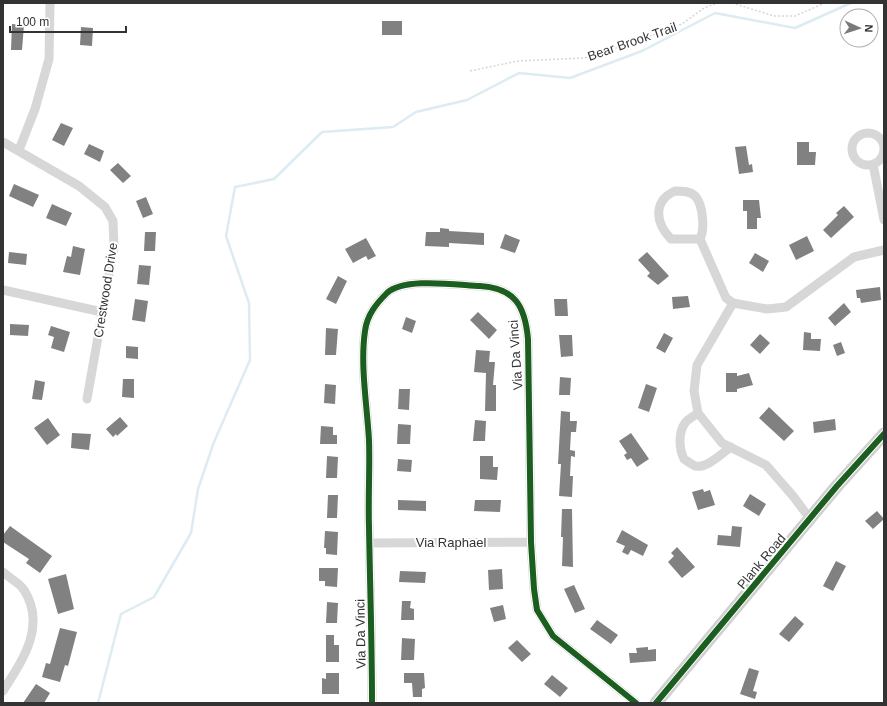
<svg xmlns="http://www.w3.org/2000/svg" width="887" height="706" font-family="Helvetica,sans-serif">
<style>
.lines{fill:none;stroke-linecap:round;stroke-linejoin:round}
.stream{stroke:#ddebf3;stroke-width:2.5}
.building{fill:#818181}
.path{stroke:#d6d6d6;stroke-width:1.5;stroke-dasharray:2 2;stroke-linecap:butt}
.street{stroke:#d7d7d7;stroke-width:9}
.secondary{stroke:#d0d0d0;stroke-width:13}
.cycleway-casing{stroke:#fff;stroke-width:8}
.cycleway{stroke:#1b5e20;stroke-width:6}
.labels{text-anchor:middle;stroke-width:4;stroke-linejoin:round;paint-order:stroke}
.street-label{font-size:13px;fill:#333;stroke:#fff}
</style>
<rect width="100%" height="100%" fill="#fff"/>
<g class="lines">
<!-- stream -->
<path class="stream" d="M98 703 121 614 154 597 191 533 198 489 214 442 250 360 249 303 226 236 235 187 274 179 322 132 393 127 416 112 467 100 519 73 570 78 642 51 715 13 795 28 851 3"/>
</g>
<!-- building -->
<path class="building" d="M382 21H402V35H382Z
M12 24 24 25 22 50H11Z
M81 27 93 28 92 46 80 45Z
M61 123 73 128 64 146 52 140Z
M797 142H809V152H816L815 165H797Z
M89 144 104 151 100 162 84 154Z
M746 146 749 165 752 164 753 172 739 174 735 147Z
M118 163 131 176 123 183 110 170Z
M14 184 39 195 33 207 9 196Z
M146 197 153 214 143 218 136 201Z
M743 200H759L761 218H757V229H747V211H743Z
M52 204 72 213 66 226 46 218Z
M844 206 854 217 831 238 823 230 838 215 836 213Z
M440 228 449 229V231L484 233V245L449 243V247L425 246 426 232H440Z
M145 232H156L155 251H144Z
M505 234 520 240 515 253 500 248Z
M807 236 814 251 796 260 789 245Z
M366 238 376 256 368 260 366 256 353 263 345 249Z
M73 246 85 249 80 275 63 272 67 256 71 257Z
M9 252 27 254 26 265 8 263Z
M647 252 669 276 658 285 647 276 650 273 638 260Z
M755 253 769 261 763 272 749 263Z
M139 265 151 266 149 285 137 284Z
M338 276 347 281 336 304 326 299Z
M880 287 881 300 861 303 860 298H857L856 290Z
M688 296 690 307 673 309 672 297Z
M135 299 148 301 145 322 132 320Z
M554 299H567L568 316H555Z
M844 303 851 312 835 326 828 318Z
M478 312 497 330 489 339 470 320Z
M406 317 416 321 412 333 402 329Z
M10 324 29 325 28 336 10 335Z
M51 326 70 332 64 352 51 348 54 337 48 335Z
M326 328 338 329 336 355H325Z
M804 332 811 333V339H821L820 351 803 350Z
M664 333 673 338 665 353 656 348Z
M760 334 770 343 760 354 750 345Z
M559 335H572L573 356 561 357Z
M841 342 845 353 837 356 833 345Z
M126 346 138 347V359L126 358Z
M476 350 490 351 489 362H495L493 385H496V411H485L486 373 474 372Z
M726 373H737V376L749 373 753 385 737 389V392H726Z
M560 377 571 378 570 395H559Z
M123 379H134V398L122 397Z
M35 380 45 382 42 400 32 399Z
M325 384 336 385 335 404 324 403Z
M646 384 657 388 649 412 638 408Z
M399 389H410L409 410 398 409Z
M769 407 794 431 784 441 759 418Z
M561 411 570 412V421H577L576 432H571L570 450 575 451V457L571 456 570 476H573L572 497 559 496 561 464H558Z
M120 417 128 426 117 436 116 434 113 437 106 429Z
M48 418 60 435 47 445 34 428Z
M835 419 836 430 814 433 813 422Z
M475 420 486 421 485 441H473Z
M398 424 411 425 410 444H397Z
M321 426 333 427V435H337V444H320Z
M72 433 91 434 89 450 71 448Z
M631 433 649 459 637 467 631 458 627 460 624 455 627 453 619 441Z
M327 456 338 457 337 478H326Z
M480 456H493V467H498L497 480 480 479Z
M398 459 412 460 411 472 397 471Z
M703 489 704 492 710 490 715 505 698 510 692 492Z
M750 494 766 504 759 516 743 506Z
M328 495H338L337 518H327Z
M398 500 426 501V511L398 510Z
M475 500H501L500 512 474 511Z
M562 509H572L573 567 562 566 563 537H561Z
M877 511 884 519 873 529 865 521Z
M10 526 52 556 40 573 26 563 29 559 3 542V535Z
M732 526 742 527 740 547 717 545 718 535 731 536Z
M622 530 648 545 643 556 631 550 628 555 622 552 625 546 616 542Z
M325 531 338 532 337 555 326 554V548H324Z
M677 547 695 567 682 578 668 562 674 556 671 553Z
M836 561 846 566 833 591 823 586Z
M319 568H338L337 587 325 586V581H319Z
M502 569 503 589 489 590 488 570Z
M400 571 426 572 425 583 399 582Z
M66 574 74 609 58 614 48 579Z
M574 585 585 609 575 613 564 589Z
M402 601H411L410 608 414 609V620H401Z
M327 602 338 603 337 623H326Z
M503 605 506 619 494 622 490 608Z
M795 616 804 624 789 642 779 634Z
M597 620 618 635 611 644 590 629Z
M60 628 77 632 68 666 65 665 60 682 42 677 46 663 50 664Z
M326 635H334V645H339V662H326Z
M402 638 415 639 414 660H401Z
M517 640 531 654 522 662 508 648Z
M648 647V650L656 649V661L630 663 629 653H637L636 648Z
M749 668 759 671 753 691 757 692 755 699 740 694Z
M326 673H339V694H322V678L326 679Z
M404 673H424L425 688 422 689V697H413L412 683H404Z
M552 675 568 688 560 697 544 684Z
M36 684 50 693 44 703H23Z"/>
<g class="lines">
<!-- path -->
<path class="path" d="M732 3 774 16H795L825 3
M470 71 518 61 584 58 632 43 682 24 704 8 717 3"/>
<!-- street -->
<path class="street" d="M852 149a16 16 0 1 1 32 0a16 16 0 1 1-32 0Z
M3 142 79 186 105 207 113 221 114 247 87 399
M19 150 35 109 49 59 50 3
M873 164 884 220
M675 191C682 191 691 191 696 197 703 206 705 229 700 239H671C655 223 653 201 675 191Z
M700 239 726 298 733 303 767 309 786 307 854 257 884 250
M3 290 102 312
M733 303 697 365 694 391 698 413 722 443 766 465 793 496 811 520
M698 413C694 416 688 419 685 423 678 433 679 449 684 459 687 461 691 464 695 466 707 469 722 453 731 447
M370 543 531 542
M3 572C9 578 20 583 24 590 47 626 22 661 3 691
M372 703C372 644 370 586 369 527 368 498 370 469 369 440 367 405 360 365 365 331 367 315 376 304 387 293 404 277 457 285 480 286 515 288 525 306 528 339L531 542 534 589 537 610 553 636 636 703"/>
<!-- secondary -->
<path class="secondary" d="M656 703 837 486 884 434"/>
<!-- cycleway casing -->
<g class="cycleway-casing">
<path id="cycleway" d="M372 703C372 644 370 586 369 527 368 498 370 469 369 440 367 405 360 365 365 331 367 315 376 304 387 293 404 277 457 285 480 286 515 288 525 306 528 339L531 542 534 589 537 610 553 636 636 703
M656 703 837 486 884 434"/>
</g>
<!-- cycleway -->
<use href="#cycleway" class="cycleway"/>
</g>
<g class="labels">
<!-- street labels -->
<g class="street-label">
<text transform="translate(632 41) rotate(-19)" y="5">Bear Brook Trail</text>
<text transform="translate(105 290) rotate(-81)" y="5">Crestwood Drive</text>
<text transform="translate(515 355) rotate(-94)" y="5">Via Da Vinci</text>
<text x="451" y="547">Via Raphael</text>
<text transform="translate(761 561) rotate(-50)" y="5">Plank Road</text>
<text transform="translate(360 634) rotate(-91)" y="5">Via Da Vinci</text>
</g>
</g>
<!-- border -->
<rect width="887" height="706" fill="none" stroke="#333333" stroke-width="8"/>
<!-- north arrow -->
<g transform="translate(859 28) rotate(93)"><circle r="19" fill="#ffffff" stroke="#adadad"/>
<path d="M0-3L7 15L0 10L-7 15Z" fill="#7a7a7a"/>
<text y="-6" font-size="11" font-weight="bold" text-anchor="middle" fill="#333333">N</text>
</g>
<!-- scale -->
<path d="M10 26v6h116v-6" fill="none" stroke="#333333" stroke-width="2"/>
<text x="16" y="26" font-size="12" fill="#333333" stroke="#ffffff" stroke-width="3" paint-order="stroke">100 m</text>
</svg>
